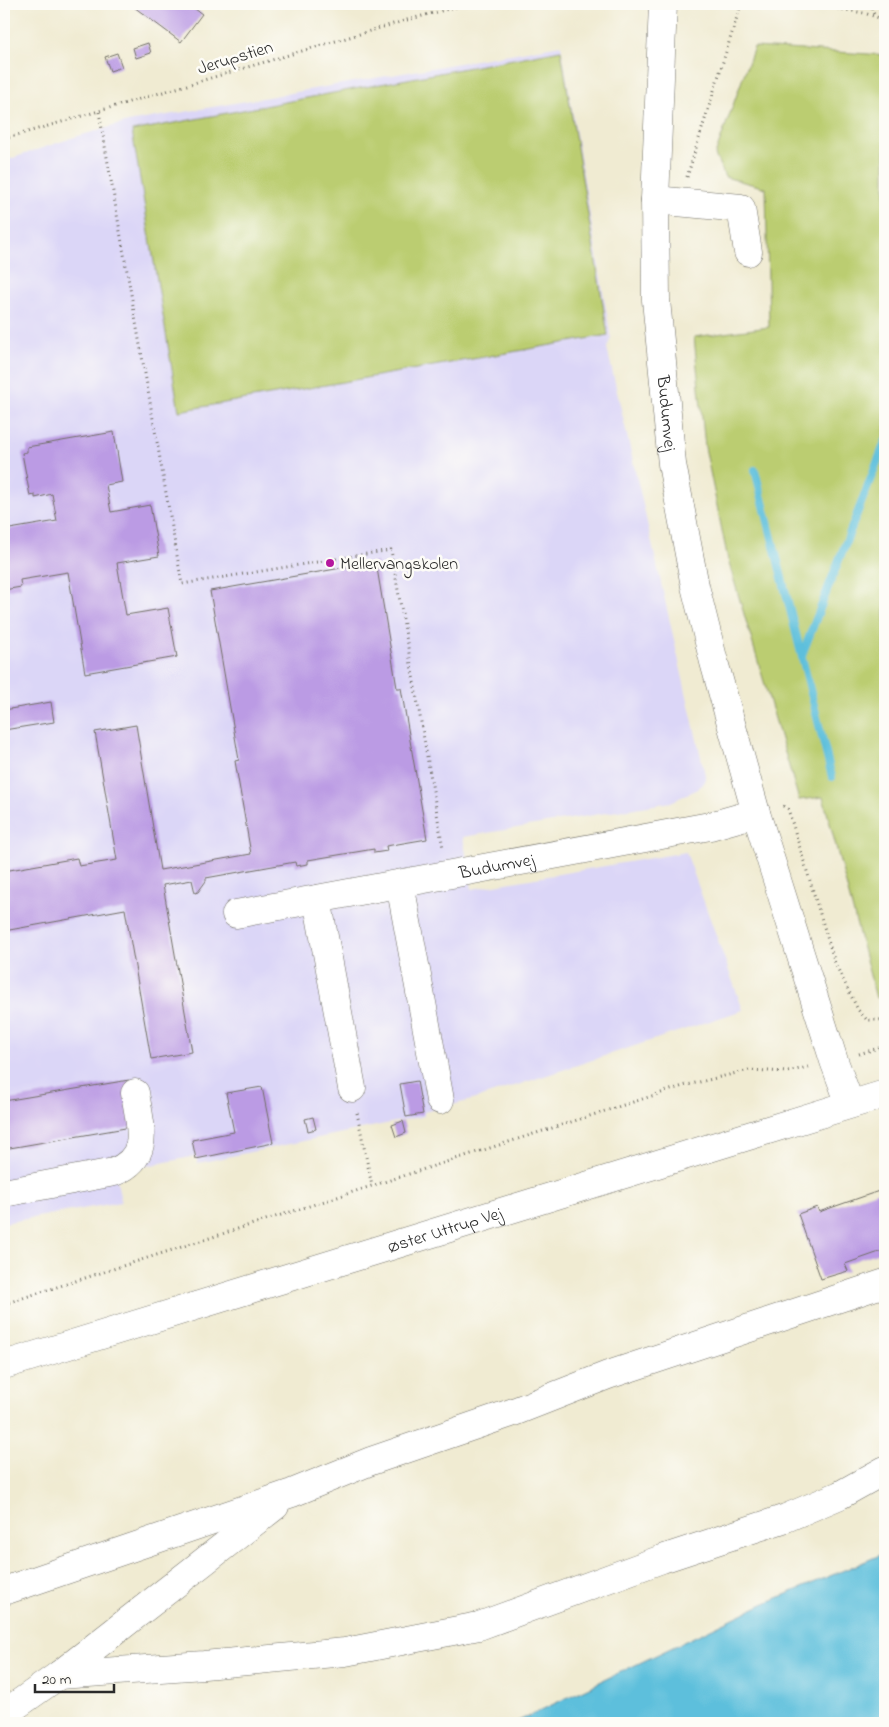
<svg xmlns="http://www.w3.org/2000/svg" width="889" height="1727" font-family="'Indie Flower',sans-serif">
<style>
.built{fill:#dbd6f7}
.green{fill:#bbcd71;stroke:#737c4e}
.water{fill:#5dbfdc;stroke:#447584}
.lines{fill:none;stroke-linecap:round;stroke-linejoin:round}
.stream{stroke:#5dbfdc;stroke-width:8}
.building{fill:#bb9be4}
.minor-casing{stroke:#706e65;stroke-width:29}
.path{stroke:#706e65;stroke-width:3;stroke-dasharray:1 4;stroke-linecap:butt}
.minor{stroke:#fff;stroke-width:28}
.poi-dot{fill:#b5179e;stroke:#fdfcf7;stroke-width:2}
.labels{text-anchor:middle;stroke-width:5;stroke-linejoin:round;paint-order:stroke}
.street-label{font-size:18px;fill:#2b2b2b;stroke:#fdfcf7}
.poi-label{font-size:18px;fill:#2b2b2b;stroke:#fdfcf7;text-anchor:start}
</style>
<rect width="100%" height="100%" fill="#fdfcf7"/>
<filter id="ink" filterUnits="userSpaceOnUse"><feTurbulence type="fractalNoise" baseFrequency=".02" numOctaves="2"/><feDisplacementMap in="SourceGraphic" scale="10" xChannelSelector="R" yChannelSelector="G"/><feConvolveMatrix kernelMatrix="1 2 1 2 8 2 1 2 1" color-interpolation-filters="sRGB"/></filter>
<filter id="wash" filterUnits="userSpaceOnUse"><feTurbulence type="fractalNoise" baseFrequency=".0096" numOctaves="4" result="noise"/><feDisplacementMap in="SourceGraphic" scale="20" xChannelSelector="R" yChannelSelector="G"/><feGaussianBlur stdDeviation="1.12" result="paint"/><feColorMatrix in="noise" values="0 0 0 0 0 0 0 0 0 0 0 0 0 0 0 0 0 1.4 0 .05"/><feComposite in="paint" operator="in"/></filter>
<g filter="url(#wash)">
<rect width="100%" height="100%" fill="#f0ebd2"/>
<!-- built -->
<path class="built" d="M561 45 611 338 607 348 706 779 698 789 671 802 463 837 472 889 686 852 743 1010 472 1100 424 1112V1116L198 1163 196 1156 141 1167 117 1180 121 1202 4 1223V161L75 137 128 122Z"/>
<!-- green -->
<path class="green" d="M754 47 885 55V997L876 998 823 797 799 800 728 560 705 447 694 337 769 327 766 188 725 177 715 155Z
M561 50 608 335 179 411 132 131Z"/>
<!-- water -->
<path class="water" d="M885 1553V1723H514L763 1604Z"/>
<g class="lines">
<!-- stream -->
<path class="stream" d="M755 470 832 777
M802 655 885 442"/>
</g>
<g id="blocks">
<!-- building -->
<path class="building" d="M130 4H188L202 14 181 42Z
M148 43 151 53 136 58 133 48Z
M117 53 122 67 110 71 105 57Z
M114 432 122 482 106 485 111 512 150 505 159 556 117 563 126 615 168 608 177 657 85 673 68 572 20 580 21 587 4 590V530L57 521 52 494 35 498V495L30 496 22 453 27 452V447Z
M376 562 397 688H401L427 839 386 846 387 851 374 853V849L308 860V864L296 866 295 862 206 878V881L198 892 195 893 192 880 163 885 192 1052 151 1059 125 909 4 931V871L77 858 79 866 117 860 95 732 136 725 160 870 251 854 235 761 239 760 210 591Z
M51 702 54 722 4 730V710Z
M129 1080 137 1126 4 1149V1101Z
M417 1081 423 1114 406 1117 400 1084Z
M262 1087 273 1143 196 1159 192 1140 234 1132 226 1093Z
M313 1117 316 1129 308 1131 305 1119Z
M403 1121 406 1133 396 1137 392 1125Z
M879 1191 885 1209V1250L845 1264 848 1271 821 1279 798 1214 817 1207 819 1212Z"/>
</g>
</g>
<g filter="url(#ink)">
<use href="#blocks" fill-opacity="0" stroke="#706e65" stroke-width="1"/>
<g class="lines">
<!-- minor casing -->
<g class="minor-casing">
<g id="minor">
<path id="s1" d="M663 4 655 200 656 300 672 464 695 586 714 662 756 813 834 1061 850 1104"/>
<path d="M655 200 741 208 748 252"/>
<path d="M400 884 440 1100"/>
<path d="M317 899 352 1088"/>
<path id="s2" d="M236 914 710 826 756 813"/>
<path d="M4 1193 114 1172C152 1157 140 1125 135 1093"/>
<path id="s3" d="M4 1365 885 1094"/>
<path d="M4 1591 292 1493 371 1461 511 1413 608 1375 885 1283"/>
<path d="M59 1675 204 1665 345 1652 479 1626 662 1559 786 1518 840 1495 885 1470"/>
<path d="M4 1714 59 1675 275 1506"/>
</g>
</g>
<!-- path -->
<path class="path" d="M808 4 864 13 885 20
M869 4 875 16
M99 112 182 584 391 550 443 848
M4 139 407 20 456 7 475 4
M687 177 741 4
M783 806 788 809 835 963 858 1010 867 1020H879L885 1019
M859 1054 885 1046
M357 1113 372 1186
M4 1304 683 1086 749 1070 787 1072 808 1067"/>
<!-- minor -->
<use href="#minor" class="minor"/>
</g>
</g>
<!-- markers -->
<circle class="poi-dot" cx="330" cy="563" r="5"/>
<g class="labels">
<!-- street labels -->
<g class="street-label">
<text transform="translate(235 57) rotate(-17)" y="6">Jerupstien</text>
<text dy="6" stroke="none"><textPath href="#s1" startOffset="410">Budumvej</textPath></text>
<text dy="6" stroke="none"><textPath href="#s2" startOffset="265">Budumvej</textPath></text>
<text dy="6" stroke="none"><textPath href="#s3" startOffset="461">Øster Uttrup Vej</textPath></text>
</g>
<!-- poi labels -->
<g class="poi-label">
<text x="340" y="569">Mellervangskolen</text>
</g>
</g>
<!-- margin -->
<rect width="889" height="1727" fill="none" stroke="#fdfcf7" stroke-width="20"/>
<!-- scale -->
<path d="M35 1684v8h79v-8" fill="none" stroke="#2b2b2b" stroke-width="2.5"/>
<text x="42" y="1684" font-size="15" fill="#2b2b2b" stroke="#fdfcf7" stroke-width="4" paint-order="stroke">20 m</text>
</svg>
